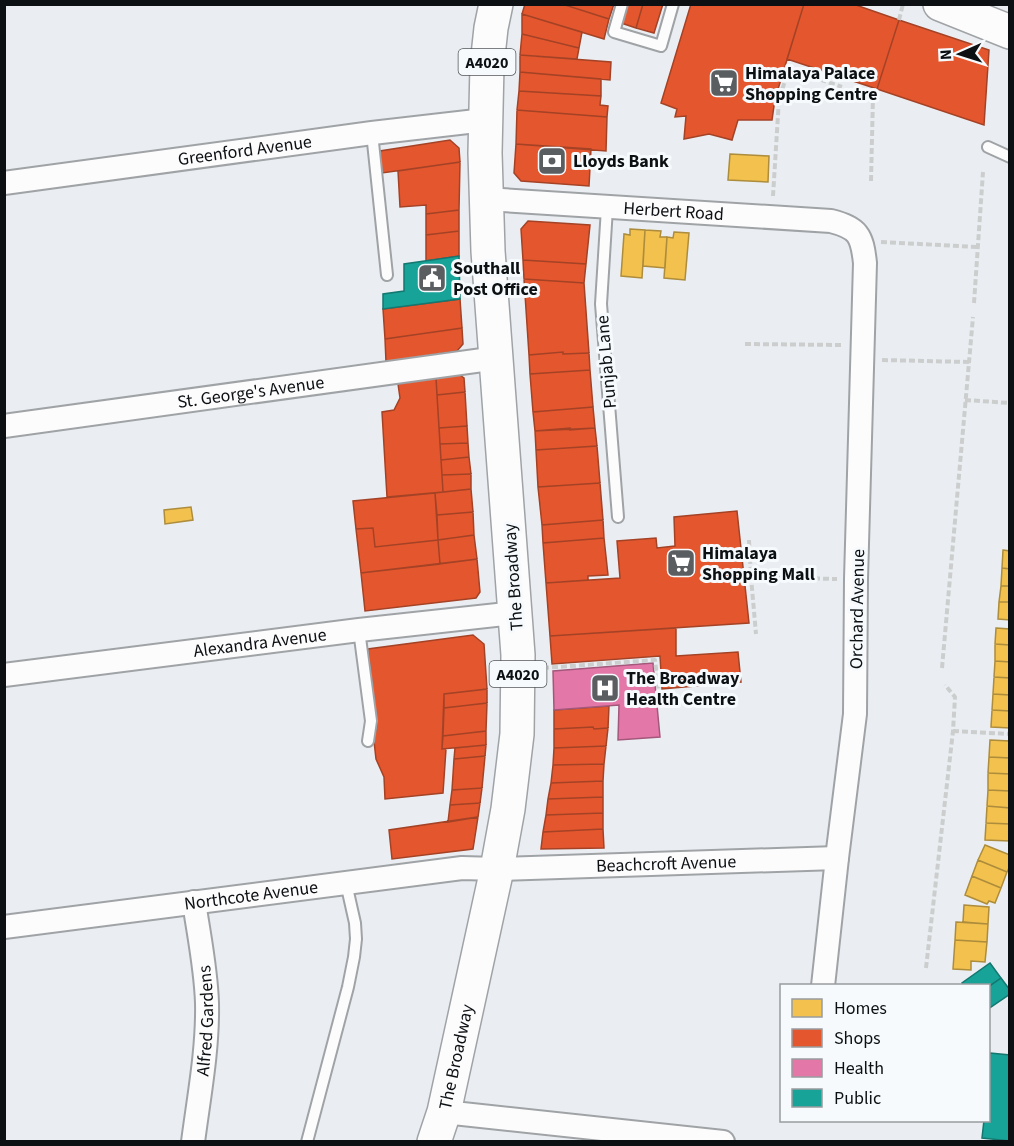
<svg xmlns="http://www.w3.org/2000/svg" width="1014" height="1146" font-family="'Source Sans 3',sans-serif">
<style>
.homes{fill:#f2c14e;stroke:#ad8c3c;stroke-width:1.5}
.shops{fill:#e4572e;stroke:#a44226;stroke-width:1.5}
.health{fill:#e377a8;stroke:#a3587b;stroke-width:1.5}
.public{fill:#17a398;stroke:#147770;stroke-width:1.5}
.lines{fill:none;stroke-linecap:round;stroke-linejoin:round}
.lane-casing{stroke:#a0a3a6;stroke-width:14}
.street-casing{stroke:#a0a3a6;stroke-width:26}
.primary-casing{stroke:#a0a3a6;stroke-width:36}
.path{stroke:#cccece;stroke-width:4;stroke-dasharray:6 3;stroke-linecap:butt}
.lane{stroke:#fcfcfd;stroke-width:10}
.street{stroke:#fcfcfd;stroke-width:22}
.primary{stroke:#fcfcfd;stroke-width:33}
.labels{text-anchor:middle;stroke-width:6;stroke-linejoin:round;paint-order:stroke}
.shield{fill:#f7fafd;stroke:#535659;stroke-width:1.5}
.shield-label{font-size:16px;font-weight:bold;fill:#0d1013}
.poi-label{font-size:18px;font-weight:bold;fill:#0d1013;stroke:#f7fafd;text-anchor:start}
.street-label{font-size:18px;fill:#0d1013;stroke:#f7fafd}
</style>
<rect width="100%" height="100%" fill="#eaeef2"/>
<!-- homes -->
<path class="homes" d="M730 154 769 156 768 182 728 180Z
M630 229 645 230 642 278 621 276 624 234 630 235Z
M645 230 661 231 660 237H667L665 268 643 266Z
M674 232 689 233 685 280 664 278 667 237 673 238Z
M191 507 193 520 165 524 164 510Z
M1003 550 1010 551V569L1002 568Z
M1002 568 1010 569V586H1001Z
M1001 586H1010V602H999Z
M999 602H1010V620L998 619Z
M996 628 1010 629V645L995 644Z
M995 644 1010 645V662L995 661Z
M995 661 1010 662V678L994 677Z
M994 677 1010 678V695L993 694Z
M993 694 1010 695V711L992 710Z
M992 710 1010 711V728L991 727Z
M990 740 1010 741V758L989 757Z
M989 757 1010 758V774L988 773Z
M988 773 1010 774V791L988 790Z
M988 790 1010 791V808L987 806Z
M987 806 1010 808V824L986 823Z
M986 823 1010 824V841L985 840Z
M985 845 1010 855V866L1007 872 978 860Z
M978 860 1007 872 1001 888 972 876Z
M972 876 1001 888 995 903 989 901 987 904 965 895Z
M964 905 989 907 988 924 963 922Z
M956 922 988 924 987 942 955 940Z
M955 940 987 942 985 962 971 961V970L953 969Z"/>
<!-- shops -->
<path class="shops" d="M525 4H562L609 19 604 39 522 14Z
M562 4H614L609 19Z
M626 4H643L636 28 621 23Z
M643 4H663L654 33 636 28Z
M691 4H804L775 99 772 120H738L732 140 709 134 684 139 686 116 675 117 677 109 661 103Z
M804 4H853L899 20 877 89 787 59Z
M522 14 582 32 579 48 522 34Z
M899 20 989 50 984 125 877 89Z
M522 34 579 48 577 59 520 55Z
M520 55 611 62 610 80 520 72Z
M520 72 601 79V96L519 91Z
M519 91 601 96 600 105 608 106 607 117 517 110Z
M517 110 607 117 606 151 516 144Z
M450 140 459 148 460 162 382 173 380 151Z
M516 144 591 149 589 186 521 181 514 173Z
M460 162 459 210 426 214V205L400 207 398 171Z
M459 210V231L426 235V214Z
M528 221 590 225 586 264 523 260 521 229Z
M459 231V256L426 261V235Z
M523 260 586 264 584 283 524 279Z
M524 279 584 283 589 353 563 354V352L529 355Z
M460 299 462 328 385 339 383 309Z
M462 328 463 344 457 351 386 362 385 339Z
M563 352V354L589 353 590 370 530 374 529 355Z
M590 370 593 407 533 412 530 374Z
M458 374 464 378 465 392 437 395 436 378Z
M436 378 443 492 387 497 382 412 394 410 400 398 398 384Z
M465 392 467 426 439 428 437 395Z
M593 407 595 428 535 431 533 412Z
M467 426 468 443 440 444 439 428Z
M570 428V430L595 428 597 446 536 450 535 431Z
M468 443 469 457 441 460 440 444Z
M597 446 600 483 538 487 536 450Z
M469 457 471 474 442 475 441 460Z
M471 474V489L443 492 442 475Z
M600 483 603 520 542 525 538 487Z
M471 489 473 512 437 515 435 493Z
M435 493 438 540 375 547 373 528 356 529 353 501Z
M737 511 749 623 550 636 546 583 620 578 617 541 656 538 657 548 675 546 674 517Z
M473 512 474 535 438 540 437 515Z
M603 520 604 538 543 543 542 525Z
M373 528 375 547 438 540 440 564 361 573 356 529Z
M474 535 477 559 440 564 438 540Z
M604 538 608 575 588 576V580L546 583 543 543Z
M477 559 480 592 476 598 365 611 361 573Z
M676 628V656L738 652 741 682 662 689 660 656 552 664 550 636Z
M473 635 484 644 487 689 444 694 442 749H446L443 793 385 799 384 777 376 759 374 741 377 724 368 649Z
M487 689V703L444 708V694Z
M487 703 486 731 443 736 444 708Z
M609 706 608 728 594 729 593 727 554 729V710Z
M593 727 594 729 608 728 606 746 554 748V729Z
M486 731V745L442 749 443 736Z
M486 745 485 756 454 759 455 748Z
M606 746 604 764 553 765 554 748Z
M485 756 482 788 452 790 454 759Z
M604 764 603 781 551 783 553 765Z
M603 781V797L548 799 551 783Z
M482 788 480 803 450 805 452 790Z
M603 797V813L546 815 548 799Z
M480 803 478 817 448 822 450 805Z
M603 813V829L543 832 546 815Z
M478 817 473 849 392 859 389 830Z
M603 829 604 848 541 849 543 832Z"/>
<!-- health -->
<path class="health" d="M653 663 660 737 618 740 619 705 554 710 553 671Z"/>
<!-- public -->
<path class="public" d="M459 256 460 299 383 309V294L404 291V264Z
M990 963 1001 978 988 987V986H964L962 983Z
M1001 978 1010 990V994L988 1009V987Z
M990 1053 1010 1055V1141L982 1138 984 1120H988V1073Z"/>
<g class="lines">
<!-- lane casing -->
<g class="lane-casing">
<path id="lane" d="M622 4 614 32 661 46 673 4
M372 133 387 275
M988 147 1010 157
M607 208 601 304 618 517
M359 630 371 721 368 741
M307 1142 348 987 354 957 356 939 355 923 346 883"/>
</g>
<!-- street casing -->
<g class="street-casing">
<g id="street">
<path id="s1" d="M4 183 372 133 485 120"/>
<path id="s2" d="M486 199 831 221C858 228 862 235 865 263L856 579 855 714 837 858 823 986"/>
<path id="s3" d="M4 426 497 358"/>
<path id="s4" d="M4 675 359 630 515 613"/>
<path id="s5" d="M4 927 462 868 497 869 837 858"/>
<path d="M444 1112 723 1142"/>
<path id="s6" d="M193 1142C199 1096 208 1049 207 1003 206 969 199 936 194 902"/>
</g>
</g>
<!-- primary casing -->
<g class="primary-casing">
<g id="primary">
<path d="M940 4 1010 32"/>
<path id="s7" d="M434 1142 444 1112 497 869 508 809 517 734 518 655 488 251 485 153 487 65 491 28 496 4"/>
</g>
</g>
<!-- path -->
<path class="path" d="M899 20 903 4
M871 181 873 96 877 89
M773 196 779 99 789 69 842 87
M881 242 978 247
M974 303 983 172
M745 344 842 345
M882 360 969 362
M965 400 1010 403
M749 540 751 577 756 634
M751 577 837 579
M543 668 655 660 659 693
M942 668 973 317
M953 731 1010 734
M926 968 953 731 955 697 945 685"/>
<!-- lane -->
<use href="#lane" class="lane"/>
<!-- street -->
<use href="#street" class="street"/>
<!-- primary -->
<use href="#primary" class="primary"/>
</g>
<!-- icons -->
<defs>
<g id="supermarket-square" transform="scale(1.5)"><rect x="-9" y="-9" width="18" height="18" rx="4" fill="#5a5e61" stroke="#f7fafd"/><path d="M-6-5.5h2.5l.6 2H6L4.5 2H-2.5L-4.4-4H-6ZM-1.5 3.2a1.3 1.3 0 1 0 .1 0ZM3 3.2a1.3 1.3 0 1 0 .1 0Z" fill="#fff"/></g>
<g id="bank-square" transform="scale(1.5)"><rect x="-9" y="-9" width="18" height="18" rx="4" fill="#5a5e61" stroke="#f7fafd"/><path d="M-6-4H6V4H-6ZM0-2.3a2.3 2.3 0 1 0 0 4.6a2.3 2.3 0 1 0 0-4.6Z" fill="#fff"/></g>
<g id="civic-square" transform="scale(1.5)"><rect x="-9" y="-9" width="18" height="18" rx="4" fill="#5a5e61" stroke="#f7fafd"/><path d="M-.6-6.5H3V-4.5H.6V-3L4-1V1h2V6H-6V1h2V-1L-.6-3ZM-1.2 2.5V6h2.4V2.5Z" fill="#fff"/></g>
<g id="hospital-square" transform="scale(1.5)"><rect x="-9" y="-9" width="18" height="18" rx="4" fill="#5a5e61" stroke="#f7fafd"/><path d="M-5-5h3v3.5h4V-5h3V5h-3V1.5h-4V5h-3Z" fill="#fff"/></g>
</defs>
<g fill-rule="evenodd">
<use href="#supermarket-square" x="724" y="83"/>
<use href="#bank-square" x="552" y="161"/>
<use href="#civic-square" x="432" y="278"/>
<use href="#supermarket-square" x="681" y="563"/>
<use href="#hospital-square" x="605" y="688"/>
</g>
<g class="labels">
<!-- shield labels -->
<g class="shield">
<rect x="458.5" y="49" width="57" height="26" rx="4.5"/>
<rect x="489.5" y="661" width="57" height="26" rx="4.5"/>
</g>
<g class="shield-label">
<text x="487" y="68">A4020</text>
<text x="518" y="680">A4020</text>
</g>
<!-- poi labels -->
<g class="poi-label">
<text x="745" y="79">Himalaya Palace<tspan x="745" dy="21">Shopping Centre</tspan></text>
<text x="573" y="167">Lloyds Bank</text>
<text x="453" y="274">Southall<tspan x="453" dy="21">Post Office</tspan></text>
<text x="702" y="559">Himalaya<tspan x="702" dy="21">Shopping Mall</tspan></text>
<text x="626" y="684">The Broadway<tspan x="626" dy="21">Health Centre</tspan></text>
</g>
<!-- street labels -->
<g class="street-label">
<text dy="6" stroke="none"><textPath href="#s1" startOffset="243">Greenford Avenue</textPath></text>
<text dy="6" stroke="none"><textPath href="#s2" startOffset="188">Herbert Road</textPath></text>
<text transform="translate(606 362) rotate(-95)" y="6">Punjab Lane</text>
<text dy="6" stroke="none"><textPath href="#s3" startOffset="249">St. George's Avenue</textPath></text>
<text transform="translate(513 577) rotate(-94)" y="6">The Broadway</text>
<text transform="translate(857 609) rotate(-89)" y="6">Orchard Avenue</text>
<text dy="6" stroke="none"><textPath href="#s4" startOffset="258">Alexandra Avenue</textPath></text>
<text dy="6" stroke="none"><textPath href="#s5" startOffset="666">Beachcroft Avenue</textPath></text>
<text dy="6" stroke="none"><textPath href="#s5" startOffset="249">Northcote Avenue</textPath></text>
<text dy="6" stroke="none"><textPath href="#s6" startOffset="122">Alfred Gardens</textPath></text>
<text dy="6" stroke="none"><textPath href="#s7" startOffset="88">The Broadway</textPath></text>
</g>
</g>
<!-- border -->
<rect width="1014" height="1146" fill="none" stroke="#0d1013" stroke-width="12"/>
<!-- legend -->
<rect x="780" y="984" width="210" height="138" fill="#f7fafd" stroke="#999c9f" stroke-width="1.5"/>
<rect x="792" y="999" width="30" height="18" fill="#f2c14e" stroke="#999c9f" stroke-width="1.5"/>
<text x="834" y="1014" font-size="18" fill="#0d1013">Homes</text>
<rect x="792" y="1029" width="30" height="18" fill="#e4572e" stroke="#999c9f" stroke-width="1.5"/>
<text x="834" y="1044" font-size="18" fill="#0d1013">Shops</text>
<rect x="792" y="1059" width="30" height="18" fill="#e377a8" stroke="#999c9f" stroke-width="1.5"/>
<text x="834" y="1074" font-size="18" fill="#0d1013">Health</text>
<rect x="792" y="1089" width="30" height="18" fill="#17a398" stroke="#999c9f" stroke-width="1.5"/>
<text x="834" y="1104" font-size="18" fill="#0d1013">Public</text>
<!-- north arrow -->
<g transform="translate(960 54) rotate(267)" stroke="#f7fafd" stroke-width="4.5" paint-order="stroke">
<path d="M0-4.5L10 22L0 15L-10 22Z" fill="#0d1013"/>
<text y="-9" font-size="16" font-weight="bold" text-anchor="middle" fill="#0d1013">N</text>
</g>
</svg>
